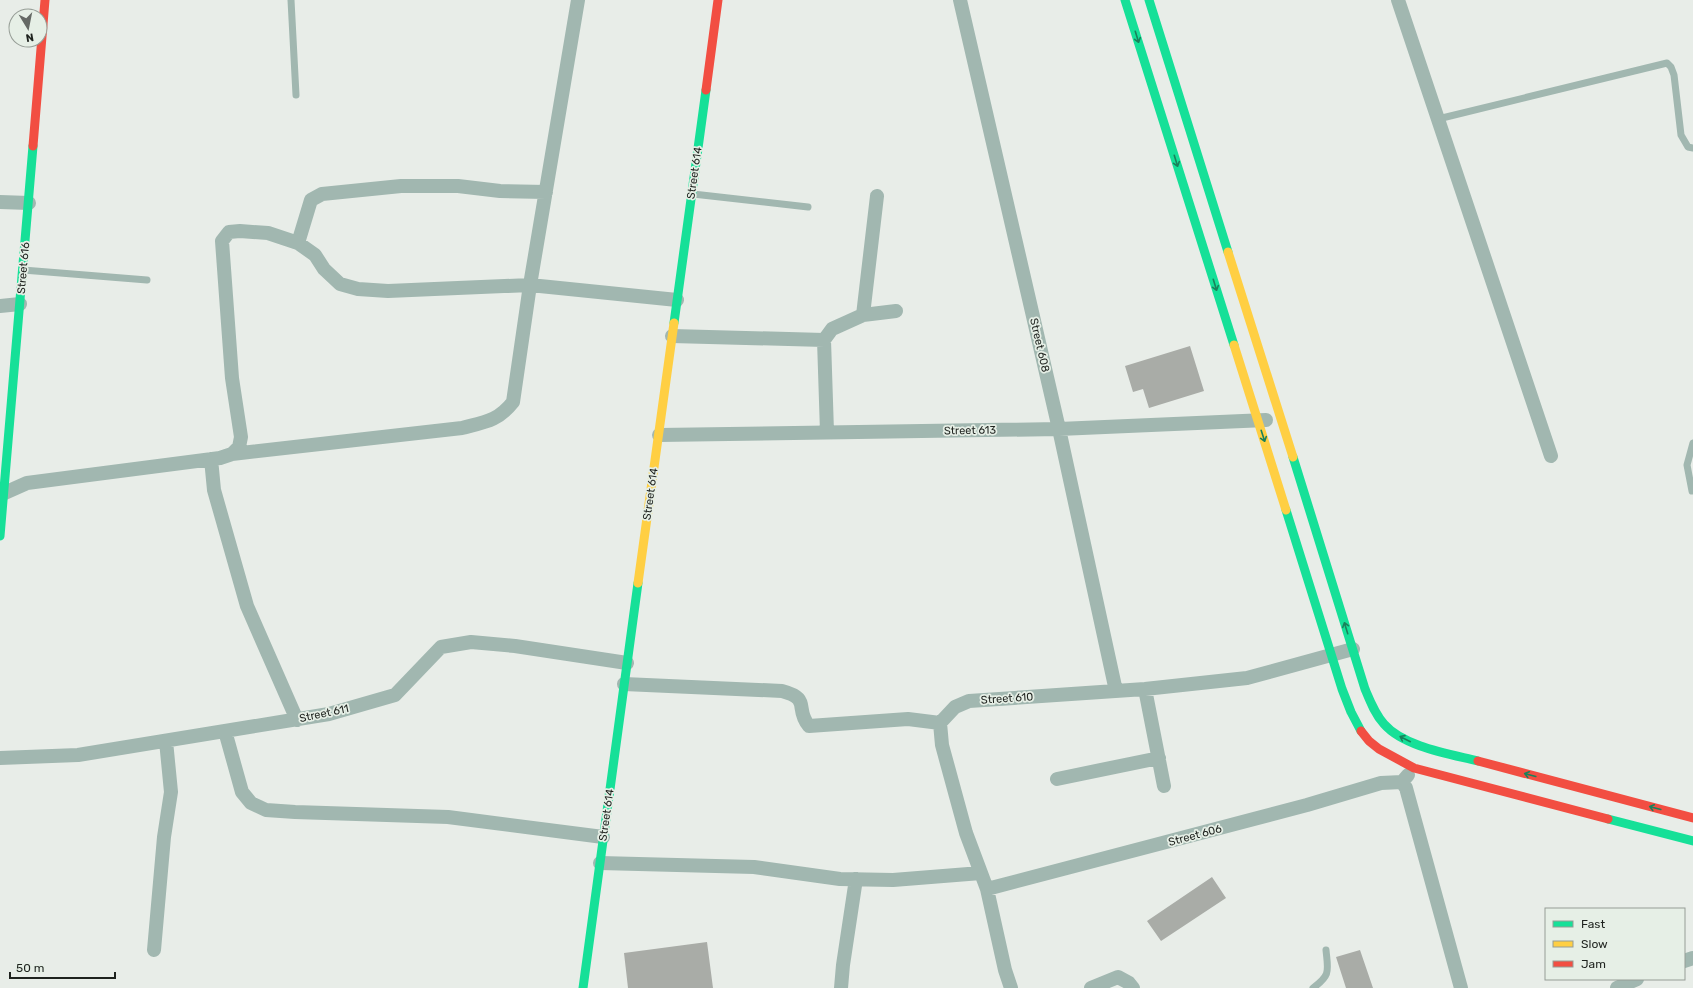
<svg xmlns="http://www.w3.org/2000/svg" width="1693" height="988" font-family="Rubik,sans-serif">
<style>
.building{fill:#a9aca7}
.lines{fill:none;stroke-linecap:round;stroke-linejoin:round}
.lane{stroke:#a1b7b0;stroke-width:7}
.street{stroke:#a1b7b0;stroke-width:14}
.fast{stroke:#16e098;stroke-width:9}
.slow{stroke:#ffcf43;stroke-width:9}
.jam{stroke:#f24e42;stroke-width:9}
.oneway{stroke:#1a815b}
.labels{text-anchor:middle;stroke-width:3.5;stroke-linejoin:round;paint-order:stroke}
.street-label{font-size:11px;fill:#1e221e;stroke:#e6efe6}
</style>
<rect width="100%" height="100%" fill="#e8ede8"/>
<!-- building -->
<path class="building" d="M1190 346 1204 391 1149 408 1143 389 1133 392 1125 366Z
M1212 877 1226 898 1161 941 1147 921Z
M707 942 713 988H628L624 953Z
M1360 950 1373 988H1346L1336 957Z"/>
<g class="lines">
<!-- lane -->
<path class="lane" d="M291 0 296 95
M1438 119 1667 63 1671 67 1674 75 1681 135 1688 147 1693 148
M693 194 808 207
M23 270 147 280
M1692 491 1687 465 1693 443
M1313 988C1331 975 1328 971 1326 950"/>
<!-- street -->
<path class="street" d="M960 0 1059 429 1116 691
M1398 0 1551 456
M0 202 29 203
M298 243 311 200 322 194 401 186H458L500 191 546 192
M0 306 20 304
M863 315 877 196
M672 336 824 340 832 329 863 315 896 311
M824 340 827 432
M659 435 1059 429 1266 420
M232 454 462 428C485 422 498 421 513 402L530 285 578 0
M211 459 214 490 247 606 297 720
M0 495 27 483 220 458 232 454 239 447 241 437 232 378 222 241 229 232 240 231 268 233 298 243 315 255 324 269 340 284 358 289 388 291 530 285 677 300
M624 684 782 691C812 699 794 708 809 726L908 719 940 723
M1145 689 1164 786
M225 731 242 792 251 803 266 810 295 812 448 817 603 837
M0 758 78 755 329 714 395 695 441 647 471 642 515 646 627 663
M1408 775 1402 782 1406 788 1461 988
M1057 779 1159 758
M600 863 754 867 840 879 893 880 981 873
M987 889 1307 805 1381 783 1402 782
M154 950 164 837 171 792 166 741
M1684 961 1693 958
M841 988 843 965 856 879
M1011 988 1005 970 987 889 966 833 942 745 940 723 955 707 969 701 1145 689 1247 678 1353 649
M1091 988 1118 977 1129 983 1133 988
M1617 988 1637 979"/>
<!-- fast -->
<path class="fast" d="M1125 0 1234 345
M1149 0 1228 252
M674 323 706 90
M1293 457 1365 689C1370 701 1375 714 1384 724 1404 747 1450 754 1478 761
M1286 510 1342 689 1351 712 1361 731
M0 536 33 146
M1608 819 1693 841
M583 988 638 583"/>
<!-- slow -->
<path class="slow" d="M1228 252 1293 457
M1234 345 1286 510
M638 583 674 323"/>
<!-- jam -->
<path class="jam" d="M706 90 718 0
M33 146 45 0
M1361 731 1369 741 1379 749 1414 768 1608 819
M1478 761 1693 818"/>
</g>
<!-- one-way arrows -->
<defs><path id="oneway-shaft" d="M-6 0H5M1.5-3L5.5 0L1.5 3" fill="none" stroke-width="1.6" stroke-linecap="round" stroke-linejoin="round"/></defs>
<g class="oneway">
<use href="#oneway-shaft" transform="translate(1137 37) rotate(73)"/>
<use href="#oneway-shaft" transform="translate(1176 161) rotate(73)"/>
<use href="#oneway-shaft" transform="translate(1215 285) rotate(73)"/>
<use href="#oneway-shaft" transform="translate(1263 436) rotate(72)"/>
<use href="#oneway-shaft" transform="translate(1346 628) rotate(-107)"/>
<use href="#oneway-shaft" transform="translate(1405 739) rotate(-153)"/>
<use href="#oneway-shaft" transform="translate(1530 775) rotate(-165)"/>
<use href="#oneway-shaft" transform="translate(1655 808) rotate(-165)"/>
</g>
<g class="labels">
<!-- street labels -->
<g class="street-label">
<text transform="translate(694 173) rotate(-82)" y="4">Street 614</text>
<text transform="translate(23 268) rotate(-85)" y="4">Street 616</text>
<text transform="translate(1040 345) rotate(77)" y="4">Street 608</text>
<text transform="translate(970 430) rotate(-1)" y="4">Street 613</text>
<text transform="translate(650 494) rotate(-82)" y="4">Street 614</text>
<text transform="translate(1007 698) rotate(-4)" y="4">Street 610</text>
<text transform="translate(324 713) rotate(-12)" y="4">Street 611</text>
<text transform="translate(606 815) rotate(-82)" y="4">Street 614</text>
<text transform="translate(1195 835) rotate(-15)" y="4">Street 606</text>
</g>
</g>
<!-- legend -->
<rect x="1545" y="908" width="140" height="72" fill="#e6efe6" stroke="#969d96"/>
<rect x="1553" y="921" width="20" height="6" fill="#16e098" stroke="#969d96"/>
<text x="1581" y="928" font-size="12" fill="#1e221e">Fast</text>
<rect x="1553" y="941" width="20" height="6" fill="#ffcf43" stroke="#969d96"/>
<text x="1581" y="948" font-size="12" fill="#1e221e">Slow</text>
<rect x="1553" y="961" width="20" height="6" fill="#f24e42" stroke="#969d96"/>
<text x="1581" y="968" font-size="12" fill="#1e221e">Jam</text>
<!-- north arrow -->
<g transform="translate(28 28) rotate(170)"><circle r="19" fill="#e6efe6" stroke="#969d96"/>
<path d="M0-3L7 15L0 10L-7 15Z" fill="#656965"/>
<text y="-6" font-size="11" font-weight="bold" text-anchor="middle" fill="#1e221e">N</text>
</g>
<!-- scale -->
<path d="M10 972v6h105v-6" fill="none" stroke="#1e221e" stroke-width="2"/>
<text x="16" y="972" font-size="12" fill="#1e221e" stroke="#e6efe6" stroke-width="3" paint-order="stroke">50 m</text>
</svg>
